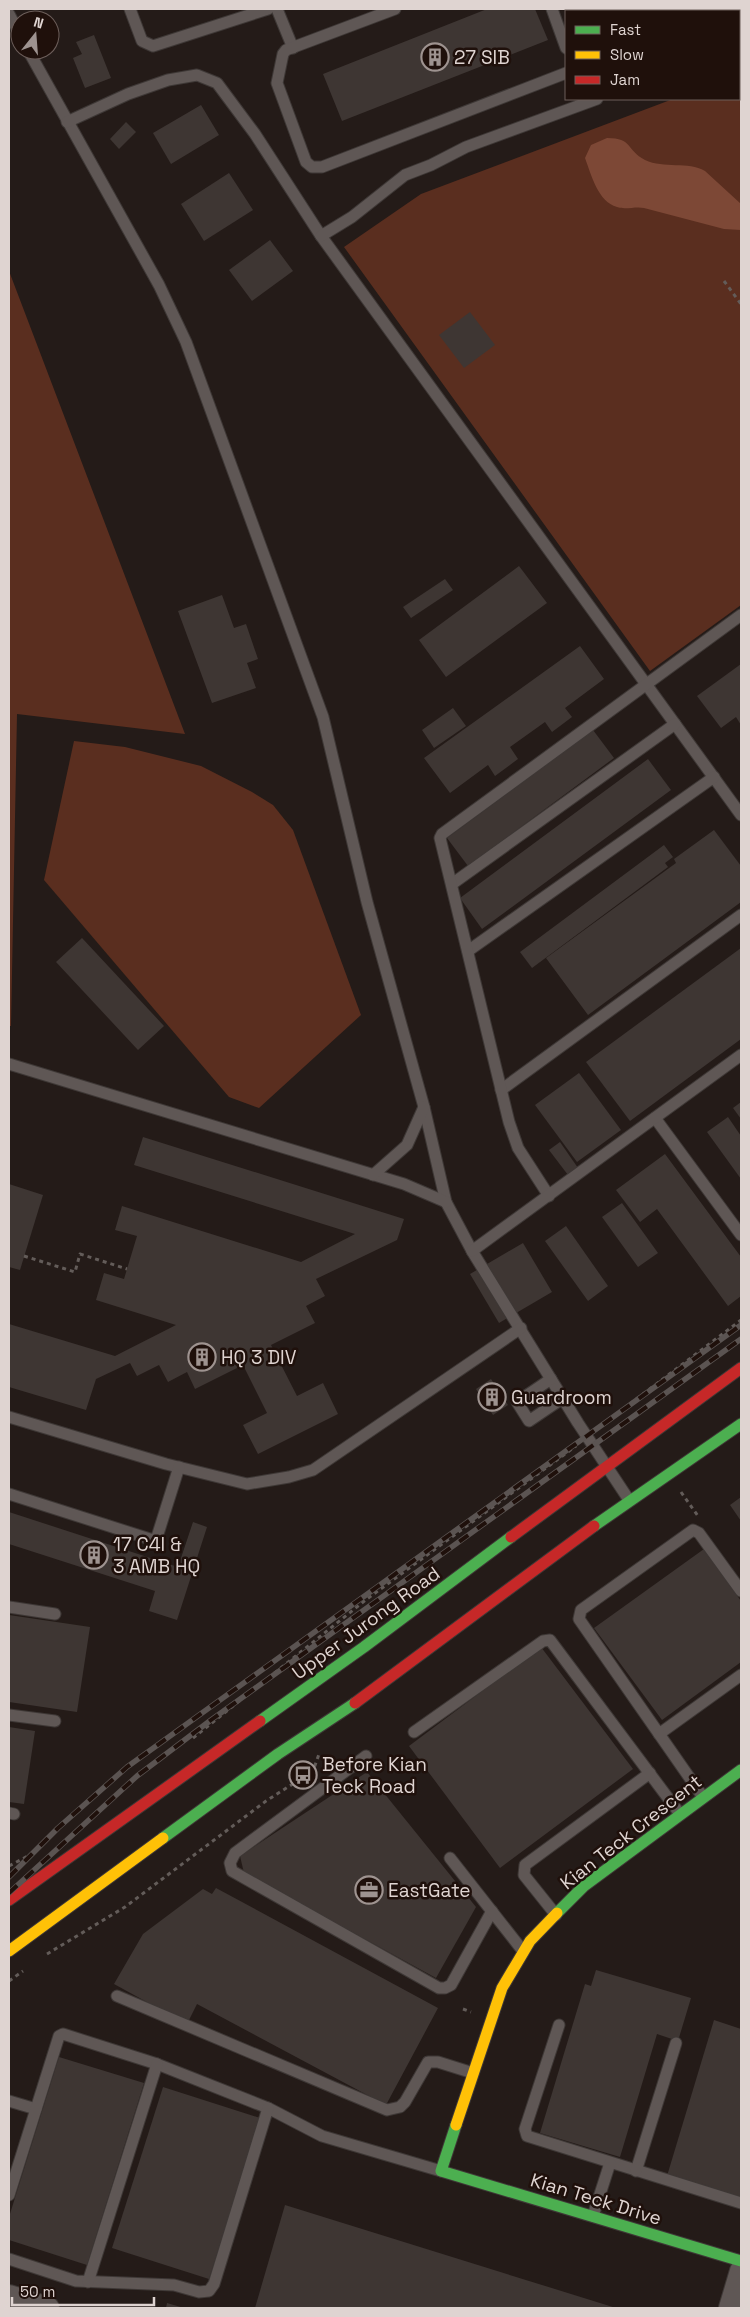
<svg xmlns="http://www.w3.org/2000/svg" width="750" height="2317" font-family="'Space Grotesk',sans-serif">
<rect width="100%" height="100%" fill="#241b18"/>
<g fill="#5a2e1f">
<path d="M741 73V605L650 671 344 247 421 194 673 99H739V74Z"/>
<path d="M9 271 185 734 17 714 11 1026H9Z"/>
<path d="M74 741 125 747 201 766 252 792 273 805 293 830 361 1015 259 1108 229 1097 44 880Z"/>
</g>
<path fill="#7d4836" d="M607 138C633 138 626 150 645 160 664 169 688 161 705 171L741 204V230L724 229 644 208C636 206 625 210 617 207 598 202 591 174 585 158L591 145Z"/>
<g fill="#3e3633">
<path d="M487 9H535L548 40 342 121 323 74Z"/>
<path d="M682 9H741L735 11H683Z"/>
<path d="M94 35 111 78 85 88 73 58 82 54 76 42Z"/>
<path d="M201 105 219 135 171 164 153 133Z"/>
<path d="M126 122 136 132 119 149 110 139Z"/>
<path d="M229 173 253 210 204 241 181 204Z"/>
<path d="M270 240 293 271 252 301 229 270Z"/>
<path d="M470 312 495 345 464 368 439 335Z"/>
<path d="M519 566 547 603 446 677 419 640Z"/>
<path d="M445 579 453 590 411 618 403 607Z"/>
<path d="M222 595 234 628 246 624 258 659 247 663 256 688 212 703 178 611Z"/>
<path d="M580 646 604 679 565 708 572 717 552 732 545 722 510 747 518 759 495 776 488 765 450 793 424 758Z"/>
<path d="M741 664V725L736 717 721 728 697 696Z"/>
<path d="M453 708 466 726 434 748 422 730Z"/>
<path d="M593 730 614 758 468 866 447 838Z"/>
<path d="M648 759 671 790 482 929 460 898Z"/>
<path d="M714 830 741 866V902L588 1015 546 958 676 863 674 859Z"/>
<path d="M664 845 673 857 665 863 668 867 532 968 520 952Z"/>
<path d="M82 938 164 1026 138 1050 56 962Z"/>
<path d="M741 948V1039L630 1121 586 1062Z"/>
<path d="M579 1073 621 1130 577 1162 535 1105Z"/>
<path d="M741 1102V1119L733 1108Z"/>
<path d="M728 1117 741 1136V1179L707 1132Z"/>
<path d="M143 1137 404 1219 397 1240 316 1279 325 1296 306 1306 315 1323 271 1345 297 1396 323 1383 338 1414 258 1454 243 1425 267 1413 243 1365 195 1389 187 1372 168 1382 159 1365 137 1376 130 1363 96 1379 86 1410 9 1387V1324L115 1356 176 1325 96 1300 104 1273 124 1279 137 1236 115 1230 122 1206 301 1262 355 1234 134 1165Z"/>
<path d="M560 1142 578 1168 568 1175 549 1150Z"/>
<path d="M665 1154 741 1257V1296L728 1306 657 1209 640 1222 616 1190Z"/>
<path d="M9 1184 43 1195 20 1270 9 1267Z"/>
<path d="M622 1203 658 1253 638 1267 602 1217Z"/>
<path d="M566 1226 608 1286 588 1301 545 1241Z"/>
<path d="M523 1243 552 1292 499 1323 470 1274Z"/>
<path d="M491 1379 508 1405 493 1415 476 1389Z"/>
<path d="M741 1497V1521L730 1505Z"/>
<path d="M9 1512 178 1567 193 1522 207 1527 177 1620 149 1611 155 1591 9 1544Z"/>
<path d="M704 1549 741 1601V1662L662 1720 594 1628Z"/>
<path d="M9 1615 90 1627 77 1712 9 1702Z"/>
<path d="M541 1647 633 1769 500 1868 409 1746Z"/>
<path d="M9 1727 35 1731 24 1804 9 1802Z"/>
<path d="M367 1772 476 1907 436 1978 244 1873 240 1856Z"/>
<path d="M216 1888 438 2008 386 2105 197 2004 187 2024 114 1984 143 1934 203 1889 212 1894Z"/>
<path d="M596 1970 691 1998 678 2041 657 2034 620 2157 540 2133 585 1984 591 1986Z"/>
<path d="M714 2020 741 2029V2198L667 2176Z"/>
<path d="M59 2057 144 2083 87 2265 9 2240V2217Z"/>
<path d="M163 2087 260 2118 209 2279 112 2248Z"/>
<path d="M285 2205 616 2308H255Z"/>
<path d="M167 2303 184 2308H166Z"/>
</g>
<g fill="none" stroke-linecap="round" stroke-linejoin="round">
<g stroke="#3e3836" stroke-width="13">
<g id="lane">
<path d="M130 9 142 41 153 46 268 9"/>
<path d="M277 9 293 48"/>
<path d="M395 9 286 50 283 54 277 83 306 162 312 167H322L566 73"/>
<path d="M552 9 566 48"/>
<path d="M9 14 20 35"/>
<path d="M739 43 741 42"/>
<path d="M28 50 159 285 186 342 323 717 367 902 424 1107 446 1202 472 1251 578 1423 629 1500"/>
<path d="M67 122 128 94 168 80 197 75 217 83 255 134 321 236 741 815"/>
<path d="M321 236 352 217 405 175 431 165 466 147 597 99"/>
<path d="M452 884 675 724"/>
<path d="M468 951 714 777"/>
<path d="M9 1064 404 1184 446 1202"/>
<path d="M501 1090 741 915"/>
<path d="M655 1118 741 1235"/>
<path d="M373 1175 407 1145 424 1107"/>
<path d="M549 1196 518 1148 509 1122 440 838 442 834 741 615"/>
<path d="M472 1251 741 1055"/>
<path d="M551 1379 517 1402 529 1421 563 1398"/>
<path d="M9 1417 166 1464 247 1484 289 1477 313 1470 521 1328"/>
<path d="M9 1494 153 1540 157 1537 179 1467"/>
<path d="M9 1607 55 1614"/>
<path d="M9 1715 55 1721"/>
<path d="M414 1732 543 1641 550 1640 680 1814"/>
<path d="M659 1734 741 1675"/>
<path d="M366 1756 235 1853 230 1863 232 1871 439 1988H445L451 1985 492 1911"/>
<path d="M703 1797 579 1619 581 1610 693 1530 699 1533 741 1591"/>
<path d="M9 1813 14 1814"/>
<path d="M450 1858 523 1951"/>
<path d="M556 1915 524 1875 525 1865 650 1773"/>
<path d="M117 1996 387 2110 400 2107 405 2102 428 2062H438L473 2073"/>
<path d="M559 2025 525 2129 527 2136 741 2203"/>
<path d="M9 2101 36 2109"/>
<path d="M636 2171 676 2043"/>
<path d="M9 2195 59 2036 63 2034 157 2064 268 2108 322 2136 441 2171"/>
<path d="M593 2216 610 2163"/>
<path d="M9 2259 76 2281 174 2285 199 2292 209 2291 214 2284 268 2108"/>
<path d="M88 2282 157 2064"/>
</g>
</g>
<g stroke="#3e3836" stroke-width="24">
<g id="street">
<path d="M9 2296 48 2308"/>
<path d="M730 2308 741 2271"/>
</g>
</g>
<g stroke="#3e3836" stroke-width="13">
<g id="fast">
<path d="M594 1526 741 1424"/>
<path d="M260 1721 364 1647 511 1537"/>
<path d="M163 1838 278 1754 355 1703"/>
<path d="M557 1913 584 1886 741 1770"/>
<path d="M456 2125 441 2171 741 2261"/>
</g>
</g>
<g stroke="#3e3836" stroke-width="13">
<g id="slow">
<path d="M9 1951 163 1838"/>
<path d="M456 2125 502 1988 530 1941 557 1913"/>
</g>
</g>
<g stroke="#3e3836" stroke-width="13">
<g id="jam">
<path d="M511 1537 741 1368"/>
<path d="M355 1703 594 1526"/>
<path d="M9 1900 260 1721"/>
</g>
</g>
<g stroke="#635c59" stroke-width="3" stroke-dasharray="4 4" stroke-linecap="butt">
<path d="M724 281 741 304"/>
<path d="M24 1256 75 1272 80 1254 127 1269"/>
<path d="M598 1428 741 1320"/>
<path d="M681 1492 698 1516"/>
<path d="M193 1738 367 1599 576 1446"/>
<path d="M9 1866 28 1856"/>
<path d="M47 1954 125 1907 266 1801 313 1771 319 1754"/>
<path d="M9 1981 23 1971"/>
<path d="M463 2009 471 2012"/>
</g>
<use href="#lane" stroke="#5f5755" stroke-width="11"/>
<use href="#street" stroke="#5f5755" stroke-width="22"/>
<use href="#fast" stroke="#4caf50" stroke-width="11"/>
<use href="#slow" stroke="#ffc107" stroke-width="11"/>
<use href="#jam" stroke="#c62828" stroke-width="11"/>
<g stroke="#5b5452" stroke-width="5.5">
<g id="rail">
<path d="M9 1877 58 1828 127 1767 741 1325"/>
<path d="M9 1893 137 1776 211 1720 741 1339"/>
</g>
</g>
<use href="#rail" stroke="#1f100b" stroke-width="4" stroke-dasharray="11" stroke-linecap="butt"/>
</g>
<defs>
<g id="building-ring" transform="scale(1.4375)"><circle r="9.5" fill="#1f100b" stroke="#9e9390" stroke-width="1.5"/><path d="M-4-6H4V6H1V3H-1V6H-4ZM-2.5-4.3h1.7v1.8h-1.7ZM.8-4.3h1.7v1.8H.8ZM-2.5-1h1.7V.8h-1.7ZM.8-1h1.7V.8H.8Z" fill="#9e9390"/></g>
<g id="bus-ring" transform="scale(1.4375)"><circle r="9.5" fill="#1f100b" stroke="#9e9390" stroke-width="1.5"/><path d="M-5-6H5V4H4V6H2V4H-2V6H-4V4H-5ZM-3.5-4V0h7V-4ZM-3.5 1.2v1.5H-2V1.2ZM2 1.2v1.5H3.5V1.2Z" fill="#9e9390"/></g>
<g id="office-ring" transform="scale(1.4375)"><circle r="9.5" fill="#1f100b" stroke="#9e9390" stroke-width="1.5"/><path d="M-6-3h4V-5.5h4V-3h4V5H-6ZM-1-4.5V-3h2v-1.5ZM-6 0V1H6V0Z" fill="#9e9390"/></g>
</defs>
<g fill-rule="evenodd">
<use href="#building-ring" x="435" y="57"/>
<use href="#building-ring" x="202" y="1357"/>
<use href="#building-ring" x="492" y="1397"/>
<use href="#building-ring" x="94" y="1555"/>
<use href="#bus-ring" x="303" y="1775"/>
<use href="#office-ring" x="369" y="1890"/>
</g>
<g text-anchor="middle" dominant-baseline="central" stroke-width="5" stroke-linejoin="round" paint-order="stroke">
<g font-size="19" fill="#dfd4d1" stroke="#1f100b" text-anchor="start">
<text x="454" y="57">27 SIB</text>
<text x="221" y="1357">HQ 3 DIV</text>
<text x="511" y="1397">Guardroom</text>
<text x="113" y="1544">17 C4I &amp;<tspan x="113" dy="22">3 AMB HQ</tspan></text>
<text x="322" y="1764">Before Kian<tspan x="322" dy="22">Teck Road</tspan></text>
<text x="388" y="1890">EastGate</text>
</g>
<g font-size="19" fill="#dfd4d1" stroke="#1f100b">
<text transform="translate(366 1623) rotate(-36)">Upper Jurong Road</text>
<text transform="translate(631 1832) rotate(-38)">Kian Teck Crescent</text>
<text transform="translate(596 2199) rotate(17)">Kian Teck Drive</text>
</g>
</g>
<rect width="750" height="2317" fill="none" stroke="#dfd4d1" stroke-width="20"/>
<rect x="565" y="10" width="175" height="90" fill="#1f100b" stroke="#6c5e5a"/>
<rect x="575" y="26" width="25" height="8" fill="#4caf50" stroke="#6c5e5a"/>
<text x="610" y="35" font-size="15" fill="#dfd4d1">Fast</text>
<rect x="575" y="51" width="25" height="8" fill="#ffc107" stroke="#6c5e5a"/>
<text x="610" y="60" font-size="15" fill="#dfd4d1">Slow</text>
<rect x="575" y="76" width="25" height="8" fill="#c62828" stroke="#6c5e5a"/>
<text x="610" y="85" font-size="15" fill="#dfd4d1">Jam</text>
<g transform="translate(35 35) rotate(17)"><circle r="24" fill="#1f100b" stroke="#6c5e5a"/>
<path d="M0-4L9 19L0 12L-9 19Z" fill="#9e9390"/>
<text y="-8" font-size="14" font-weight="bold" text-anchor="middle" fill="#dfd4d1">N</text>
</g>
<path d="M12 2297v8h142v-8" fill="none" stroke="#dfd4d1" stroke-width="2.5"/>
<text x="20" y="2297" font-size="15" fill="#dfd4d1" stroke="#1f100b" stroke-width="4" paint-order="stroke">50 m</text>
</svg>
